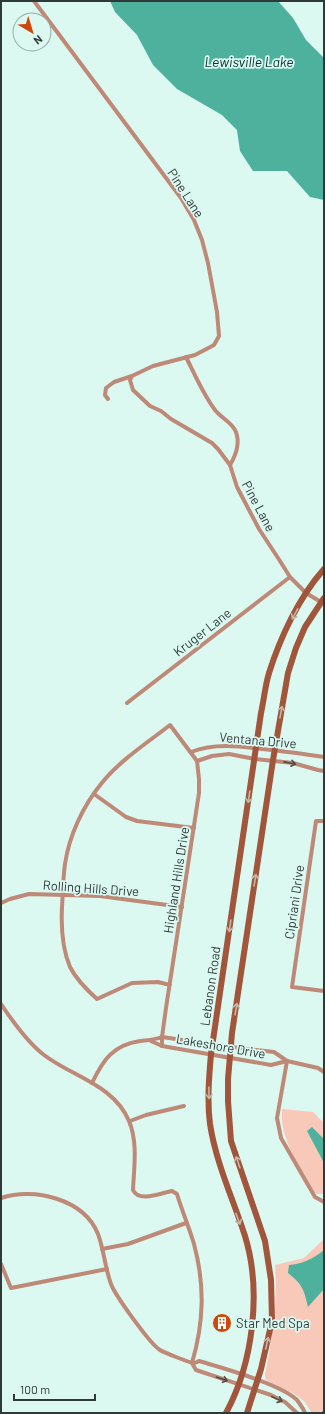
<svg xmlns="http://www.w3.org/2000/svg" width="325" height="1414" font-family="Barlow,sans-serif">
<rect width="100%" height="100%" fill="#dbf8f1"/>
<g fill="#f8c8b8">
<path d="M282 1109 313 1112 324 1123V1194H318L315 1193C301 1168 279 1139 282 1109Z"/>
<path d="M324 1239V1409L317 1413H312L304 1401 293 1393 266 1380 265 1375C272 1339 278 1302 275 1265L304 1258Z"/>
</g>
<g fill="#4db19e">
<path d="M110 1H278L293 18 306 40 324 58V200L310 197 287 171H253L240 151 237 130 222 115 177 89 153 65 137 35 115 12Z"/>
<path d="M312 1127 324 1139V1163L307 1131Z"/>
<path d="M324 1250V1289L308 1307C304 1289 302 1284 288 1273L289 1265C302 1264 313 1259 324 1250Z"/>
</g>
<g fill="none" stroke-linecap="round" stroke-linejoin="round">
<g stroke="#be8977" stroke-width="4">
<path d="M34 1 181 198 194 220 202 240 208 263 217 312 219 336 214 345 195 355 153 366 132 376 114 382 106 388 105 395 108 399"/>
<path d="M186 357C195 375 203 394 215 410 221 418 232 422 236 432 240 443 236 455 230 465"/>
<path d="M132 376 130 380 133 390 150 406 161 411 171 419 212 443 218 449 230 465 237 487 259 529 280 561 290 577 306 593 321 602"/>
<path d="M127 703 290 577"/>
<path d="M191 752C214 743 238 746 262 749 283 751 303 754 324 757"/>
<path d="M197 761 212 756 229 754 255 759 293 763 318 770 324 771"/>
<path d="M94 794 126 817 137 821 194 828"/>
<path d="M324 821H316L292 987 324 991"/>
<path d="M1 903 10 899 29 894 100 896 182 907"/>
<path d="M1 1004C13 1022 27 1042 44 1055 73 1077 114 1085 129 1121 138 1142 134 1168 133 1190 139 1203 161 1193 172 1191L177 1194C182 1211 189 1227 194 1244 205 1285 204 1322 192 1363"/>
<path d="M151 1041 162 1046 271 1065 287 1061"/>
<path d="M162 1046V1037L166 1008 199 793V779L197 761 170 725C147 743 119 761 101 784 83 806 69 836 65 864 63 878 63 893 62 907 61 927 62 948 70 967 76 979 87 990 97 999L132 983 158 982 170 985"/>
<path d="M287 1061 277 1118 281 1138 315 1197 324 1202"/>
<path d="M92 1083C103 1060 113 1045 140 1041 148 1040 154 1040 162 1037L231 1047 274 1052 287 1061 318 1068 324 1072"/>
<path d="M130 1121 146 1115 184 1106"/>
<path d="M1 1198C34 1187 84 1199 98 1234 104 1250 105 1268 111 1284 115 1295 150 1344 160 1350 163 1352 190 1363 194 1363 196 1363 197 1362 199 1361 222 1368 281 1384 297 1400 300 1404 303 1408 305 1413"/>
<path d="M102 1249 128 1244 186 1223"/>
<path d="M1 1264 11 1288 107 1269"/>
<path d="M192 1363 196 1370 271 1395 285 1402 297 1413"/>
<path d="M323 1413 324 1412"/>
</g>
<g stroke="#a1553b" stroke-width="6">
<path d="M226 1413C253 1363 262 1291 245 1236 233 1199 216 1163 210 1124 207 1101 209 1077 211 1054L261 713C264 700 265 686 269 673 280 638 299 597 324 569"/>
<path d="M247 1413 261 1369 272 1321 271 1280 265 1241 231 1141 228 1101V1079L232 1033 273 760 288 673 296 648 305 627 324 598"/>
</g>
</g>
<defs><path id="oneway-shaft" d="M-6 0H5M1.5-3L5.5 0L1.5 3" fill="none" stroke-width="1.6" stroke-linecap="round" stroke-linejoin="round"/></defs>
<g stroke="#c4b7a8">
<use href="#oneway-shaft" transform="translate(295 614) rotate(118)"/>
<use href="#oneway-shaft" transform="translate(281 712) rotate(-80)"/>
<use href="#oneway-shaft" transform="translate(249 797) rotate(98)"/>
<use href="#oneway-shaft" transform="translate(255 880) rotate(-81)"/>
<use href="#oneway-shaft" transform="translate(230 926) rotate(98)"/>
<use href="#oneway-shaft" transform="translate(236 1009) rotate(-81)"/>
<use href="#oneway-shaft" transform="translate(209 1093) rotate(89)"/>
<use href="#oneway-shaft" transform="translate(238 1162) rotate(-109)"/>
<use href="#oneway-shaft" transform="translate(238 1219) rotate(69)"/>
<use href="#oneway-shaft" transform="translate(267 1343) rotate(-78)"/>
</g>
<g stroke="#534e48">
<use href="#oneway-shaft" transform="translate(290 763) rotate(11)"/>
<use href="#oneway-shaft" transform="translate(222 1379) rotate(19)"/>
<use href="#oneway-shaft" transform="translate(277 1399) rotate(25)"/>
</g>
<defs>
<g id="building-disc" transform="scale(1)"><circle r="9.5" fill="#ce480b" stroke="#dbf8f1"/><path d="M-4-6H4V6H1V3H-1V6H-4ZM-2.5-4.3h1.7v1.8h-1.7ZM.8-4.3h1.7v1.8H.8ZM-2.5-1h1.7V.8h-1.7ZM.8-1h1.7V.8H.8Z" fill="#fff"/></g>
</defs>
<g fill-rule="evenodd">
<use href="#building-disc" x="222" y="1323"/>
</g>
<g text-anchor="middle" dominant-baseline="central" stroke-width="3.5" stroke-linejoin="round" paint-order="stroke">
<g font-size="13" fill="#2f3a38" stroke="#dbf8f1">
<text transform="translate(186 193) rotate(57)">Pine Lane</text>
<text transform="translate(259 506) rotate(62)">Pine Lane</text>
<text transform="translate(202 632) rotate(-38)">Kruger Lane</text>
<text transform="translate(258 740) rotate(5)">Ventana Drive</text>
<text transform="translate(176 880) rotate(-81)">Highland Hills Drive</text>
<text transform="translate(91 888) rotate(4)">Rolling Hills Drive</text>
<text transform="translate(294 902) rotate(-82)">Cipriani Drive</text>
<text transform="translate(210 986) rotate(-82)">Lebanon Road</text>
<text transform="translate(221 1046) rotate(10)">Lakeshore Drive</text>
</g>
<g font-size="13" fill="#2f3a38" stroke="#dbf8f1" text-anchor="start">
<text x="236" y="1323">Star Med Spa</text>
</g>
<g font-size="14" font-style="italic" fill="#05352e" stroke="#dbf8f1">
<text x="249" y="61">Lewisville Lake</text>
</g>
</g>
<rect width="325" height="1414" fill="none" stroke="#2f3a38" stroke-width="4"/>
<g transform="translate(32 32) rotate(142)"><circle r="19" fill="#dbf8f1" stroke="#96aca7"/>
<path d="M0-3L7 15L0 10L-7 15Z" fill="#ce480b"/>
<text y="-6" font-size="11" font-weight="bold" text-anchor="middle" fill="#2f3a38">N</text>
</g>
<path d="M14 1394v6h81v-6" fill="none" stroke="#2f3a38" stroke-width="2"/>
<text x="20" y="1394" font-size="12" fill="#2f3a38" stroke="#dbf8f1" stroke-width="3" paint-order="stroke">100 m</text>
</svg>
